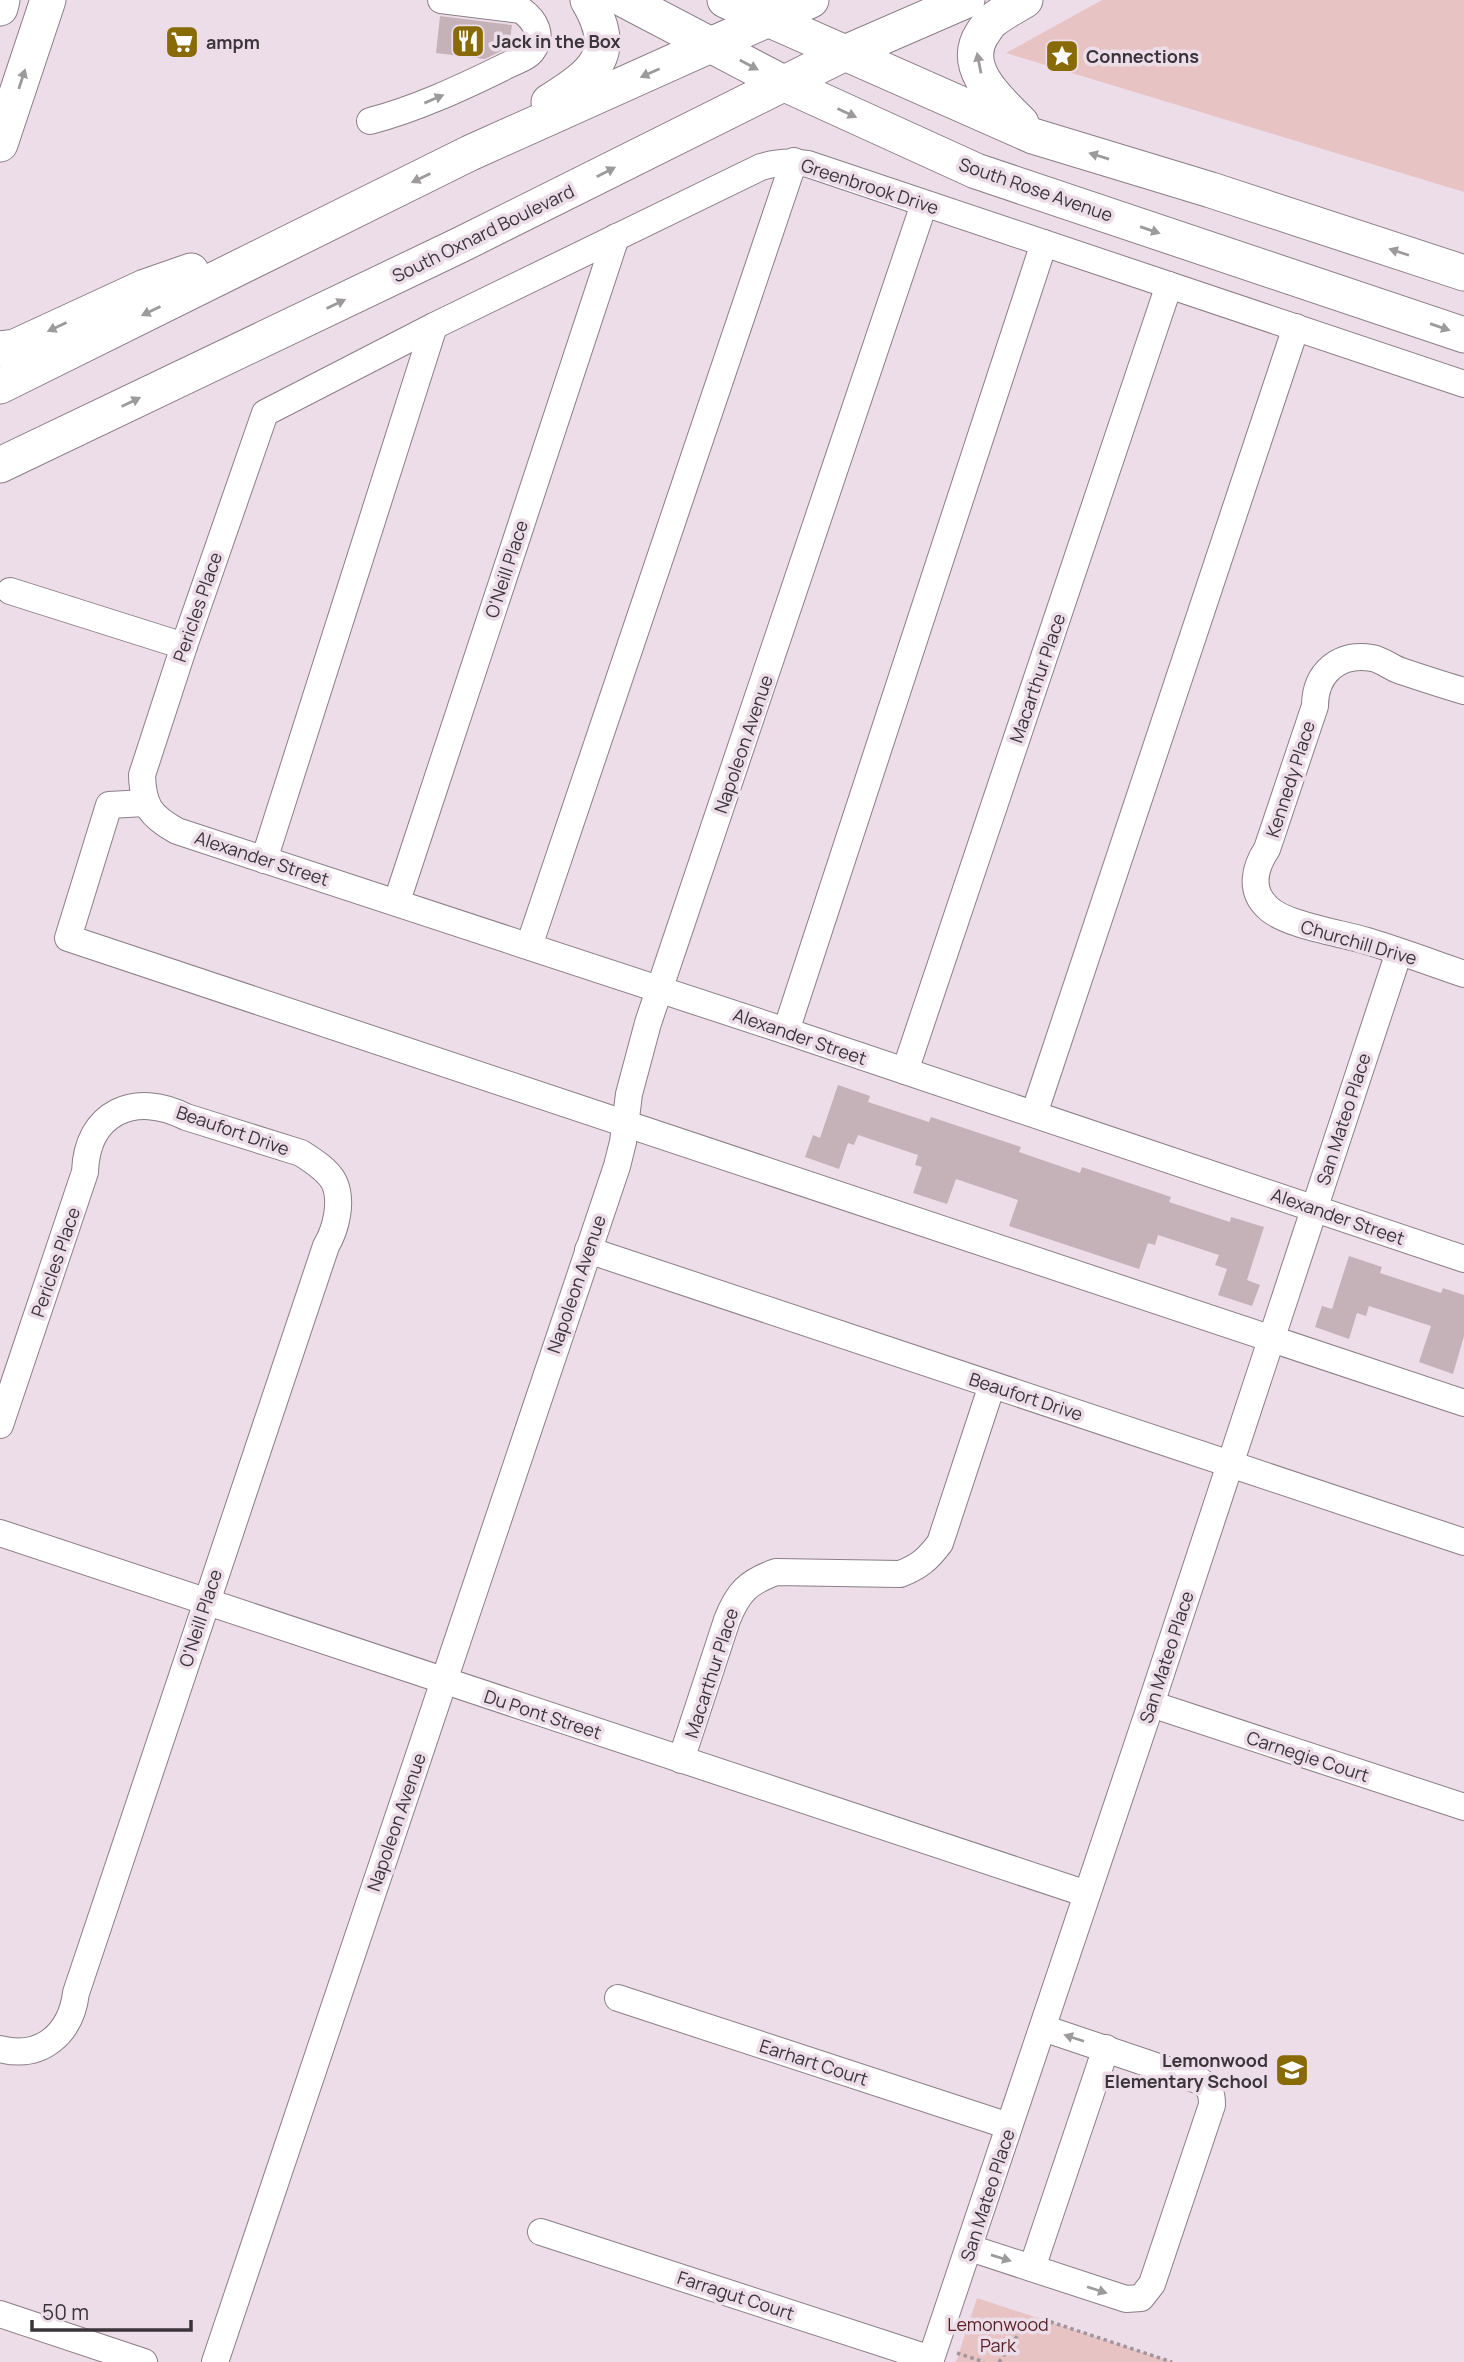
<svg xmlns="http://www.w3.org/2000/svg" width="1464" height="2362" font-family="Manrope,sans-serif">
<rect width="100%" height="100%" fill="#ecdde9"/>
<g fill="#e7c3c3">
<path d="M1102 0H1464V192L1006 53Z"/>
<path d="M977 2298 1172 2362H956Z"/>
</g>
<g fill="#c4b2b8">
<path d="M440 16 512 25 509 47 485 59 436 53Z"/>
<path d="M838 1085 870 1096 868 1102 929 1122 931 1117 1021 1147 1019 1152 1080 1173 1082 1167 1171 1197 1169 1202 1230 1222 1231 1217 1264 1227 1247 1280 1260 1285 1252 1306 1218 1295 1227 1269 1215 1265 1219 1255 1158 1235 1155 1245 1148 1243 1139 1269 1009 1226 1018 1200 956 1179 947 1204 913 1193 922 1167 915 1165 918 1155 858 1135 854 1145 848 1143 839 1169 805 1157 813 1135 820 1138Z"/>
<path d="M1349 1256 1382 1267 1380 1273 1441 1293 1443 1288 1464 1295V1336L1453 1374 1419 1362 1431 1326 1369 1306 1366 1316 1357 1313 1349 1339 1315 1327 1322 1306 1332 1309Z"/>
</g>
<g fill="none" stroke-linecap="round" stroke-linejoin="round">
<g stroke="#8b7e88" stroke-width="28">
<g id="minor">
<path d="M370 121C416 109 461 88 504 67 513 62 527 58 532 51 544 35 535 20 521 10L441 0"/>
<path d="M1464 384 808 164C791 161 777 162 761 167L434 326 265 413 184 646 142 775C143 806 150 816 177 831L786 1031 1464 1259"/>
<path d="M10 591 184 646"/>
<path d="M1464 691C1443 685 1422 678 1401 671 1391 668 1383 660 1372 658 1339 652 1315 673 1315 706L1267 849C1255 867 1249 890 1267 907 1284 925 1341 933 1367 941 1400 951 1432 963 1464 974"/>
<path d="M145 803 109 805 68 938 1464 1403"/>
<path d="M264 860 434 326"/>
<path d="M397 901 616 237"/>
<path d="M529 946 794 161"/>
<path d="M786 1031 1044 243"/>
<path d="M905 1071 1169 285"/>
<path d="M1034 1114 1296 327"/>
<path d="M588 1250 1464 1542"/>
<path d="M0 1425 85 1172C87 1112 135 1091 186 1117L301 1153C312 1160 328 1170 334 1182 343 1201 336 1229 326 1246L76 1993C71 2033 42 2060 0 2049"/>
<path d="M0 1533 1087 1894"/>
<path d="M1151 1704 1464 1807"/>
<path d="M681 1760 727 1620C738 1592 748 1582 776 1572L900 1574C919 1567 928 1559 940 1543L992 1385"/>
<path d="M618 1998 1009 2126"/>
<path d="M541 2232 931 2359"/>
<path d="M970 2248 1126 2299 1141 2298 1152 2284 1212 2105C1212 2093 1210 2087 1200 2081L1043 2028"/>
<path d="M1032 2268 1106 2048"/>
<path d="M0 2314 144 2362"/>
<path d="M215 2362 617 1166 623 1142 629 1094 648 1023 924 204"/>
<path d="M930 2362 1151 1704 1399 952"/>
</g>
</g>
<g stroke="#8b7e88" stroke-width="37">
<g id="major">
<path d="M625 0 785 84 976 171 1464 335"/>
<path d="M725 0 1033 136 1211 190 1464 273"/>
<path d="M0 8 2 0"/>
<path d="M549 102C595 73 620 54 588 0"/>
<path d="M1021 123C999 101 960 68 982 34 985 30 988 24 992 21 1001 13 1014 7 1025 0"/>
<path d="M0 144 48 0"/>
<path d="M0 349 15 347 145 287 191 271"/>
<path d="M0 386 470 153 811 0"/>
<path d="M0 465 460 245 845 53 967 0"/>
</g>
</g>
<g stroke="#a0959e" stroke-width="3.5" stroke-dasharray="3.5 3.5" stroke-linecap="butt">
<path d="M957 2353 984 2362"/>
<path d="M999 2362 1020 2332 1045 2320 1172 2362"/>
</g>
<use href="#minor" stroke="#fff" stroke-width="26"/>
<use href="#major" stroke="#fff" stroke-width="35"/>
</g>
<defs><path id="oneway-solid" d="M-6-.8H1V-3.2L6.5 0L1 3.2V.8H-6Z" transform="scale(1.75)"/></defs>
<g fill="#9d9a9c">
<use href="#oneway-solid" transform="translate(979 63) rotate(-101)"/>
<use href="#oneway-solid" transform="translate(749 65) rotate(28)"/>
<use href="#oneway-solid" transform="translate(650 73) rotate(156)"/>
<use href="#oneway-solid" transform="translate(22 79) rotate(-72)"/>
<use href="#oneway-solid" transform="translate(434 99) rotate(-23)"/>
<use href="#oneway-solid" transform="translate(847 113) rotate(25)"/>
<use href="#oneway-solid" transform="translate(1099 156) rotate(-163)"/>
<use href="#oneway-solid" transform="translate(606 172) rotate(-27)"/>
<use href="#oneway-solid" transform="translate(421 178) rotate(154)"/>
<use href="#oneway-solid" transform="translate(1150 230) rotate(19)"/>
<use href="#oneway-solid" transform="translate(1399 252) rotate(-162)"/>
<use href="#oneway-solid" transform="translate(336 304) rotate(-26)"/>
<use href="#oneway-solid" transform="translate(151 311) rotate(154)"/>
<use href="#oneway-solid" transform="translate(57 327) rotate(155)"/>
<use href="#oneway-solid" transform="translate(1440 327) rotate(19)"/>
<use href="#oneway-solid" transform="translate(131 402) rotate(-26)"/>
<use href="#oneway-solid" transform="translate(1074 2038) rotate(-162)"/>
<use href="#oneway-solid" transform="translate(1001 2258) rotate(17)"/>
<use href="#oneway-solid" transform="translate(1097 2290) rotate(18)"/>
</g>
<defs>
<g id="restaurant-square" transform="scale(1.75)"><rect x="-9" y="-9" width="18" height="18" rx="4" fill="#886a07" stroke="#ecdde9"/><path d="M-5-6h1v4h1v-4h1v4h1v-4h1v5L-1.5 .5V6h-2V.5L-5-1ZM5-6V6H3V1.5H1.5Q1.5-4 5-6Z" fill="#fff"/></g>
<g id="supermarket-square" transform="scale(1.75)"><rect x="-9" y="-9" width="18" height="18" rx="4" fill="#886a07" stroke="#ecdde9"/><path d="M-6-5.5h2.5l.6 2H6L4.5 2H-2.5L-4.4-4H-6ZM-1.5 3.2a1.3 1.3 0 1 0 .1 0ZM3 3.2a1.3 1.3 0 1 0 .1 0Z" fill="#fff"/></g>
<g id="sight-square" transform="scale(1.75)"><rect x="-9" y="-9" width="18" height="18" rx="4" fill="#886a07" stroke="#ecdde9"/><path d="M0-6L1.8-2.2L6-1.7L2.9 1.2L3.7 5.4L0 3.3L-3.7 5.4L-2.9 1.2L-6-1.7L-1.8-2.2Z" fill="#fff"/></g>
<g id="school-square" transform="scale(1.75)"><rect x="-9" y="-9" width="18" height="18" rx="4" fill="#886a07" stroke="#ecdde9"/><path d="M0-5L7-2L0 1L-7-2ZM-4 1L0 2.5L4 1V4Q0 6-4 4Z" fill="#fff"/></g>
</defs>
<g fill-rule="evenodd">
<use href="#restaurant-square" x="468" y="41"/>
<use href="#supermarket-square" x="182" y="42"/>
<use href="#sight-square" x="1062" y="56"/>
<use href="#school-square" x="1292" y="2070"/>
</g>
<g text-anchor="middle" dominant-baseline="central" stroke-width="7" stroke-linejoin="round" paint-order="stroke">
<g font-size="18" font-weight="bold" fill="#3b353a" stroke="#ecdde9" text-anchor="start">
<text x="492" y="41">Jack in the Box</text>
<text x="206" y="42">ampm</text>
<text x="1086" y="56">Connections</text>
<text x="1268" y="2060" text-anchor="end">Lemonwood<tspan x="1268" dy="21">Elementary School</tspan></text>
</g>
<g font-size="18" fill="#3b353a" stroke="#ecdde9">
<text transform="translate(870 186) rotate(18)">Greenbrook Drive</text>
<text transform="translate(1036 189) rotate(19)">South Rose Avenue</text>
<text transform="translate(483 233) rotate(-26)">South Oxnard Boulevard</text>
<text transform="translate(506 569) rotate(-72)">O'Neill Place</text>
<text transform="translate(197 607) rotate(-71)">Pericles Place</text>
<text transform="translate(1037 678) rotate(-71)">Macarthur Place</text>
<text transform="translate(743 744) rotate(-71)">Napoleon Avenue</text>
<text transform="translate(1290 779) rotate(-72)">Kennedy Place</text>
<text transform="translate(262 858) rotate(18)">Alexander Street</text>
<text transform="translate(1359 942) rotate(16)">Churchill Drive</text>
<text transform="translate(800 1036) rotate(19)">Alexander Street</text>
<text transform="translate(1343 1119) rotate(-72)">San Mateo Place</text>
<text transform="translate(233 1130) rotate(19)">Beaufort Drive</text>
<text transform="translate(1338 1216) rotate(19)">Alexander Street</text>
<text transform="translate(55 1262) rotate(-71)">Pericles Place</text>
<text transform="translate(576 1284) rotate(-71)">Napoleon Avenue</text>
<text transform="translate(1026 1396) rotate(18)">Beaufort Drive</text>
<text transform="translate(200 1618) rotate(-72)">O'Neill Place</text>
<text transform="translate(1166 1657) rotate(-72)">San Mateo Place</text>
<text transform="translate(711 1673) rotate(-72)">Macarthur Place</text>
<text transform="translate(543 1714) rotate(18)">Du Pont Street</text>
<text transform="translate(1308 1756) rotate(18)">Carnegie Court</text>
<text transform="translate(396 1822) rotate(-71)">Napoleon Avenue</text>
<text transform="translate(814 2062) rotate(18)">Earhart Court</text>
<text transform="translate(987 2195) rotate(-72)">San Mateo Place</text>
<text transform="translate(736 2295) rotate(18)">Farragut Court</text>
</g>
<g font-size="18" fill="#591f23" stroke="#ecdde9">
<text x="998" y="2324">Lemonwood<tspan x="998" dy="21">Park</tspan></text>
</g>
</g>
<path d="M32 2320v10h159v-10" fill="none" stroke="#3b353a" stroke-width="3.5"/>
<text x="42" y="2320" font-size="21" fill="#3b353a" stroke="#ecdde9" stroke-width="5" paint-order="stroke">50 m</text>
</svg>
